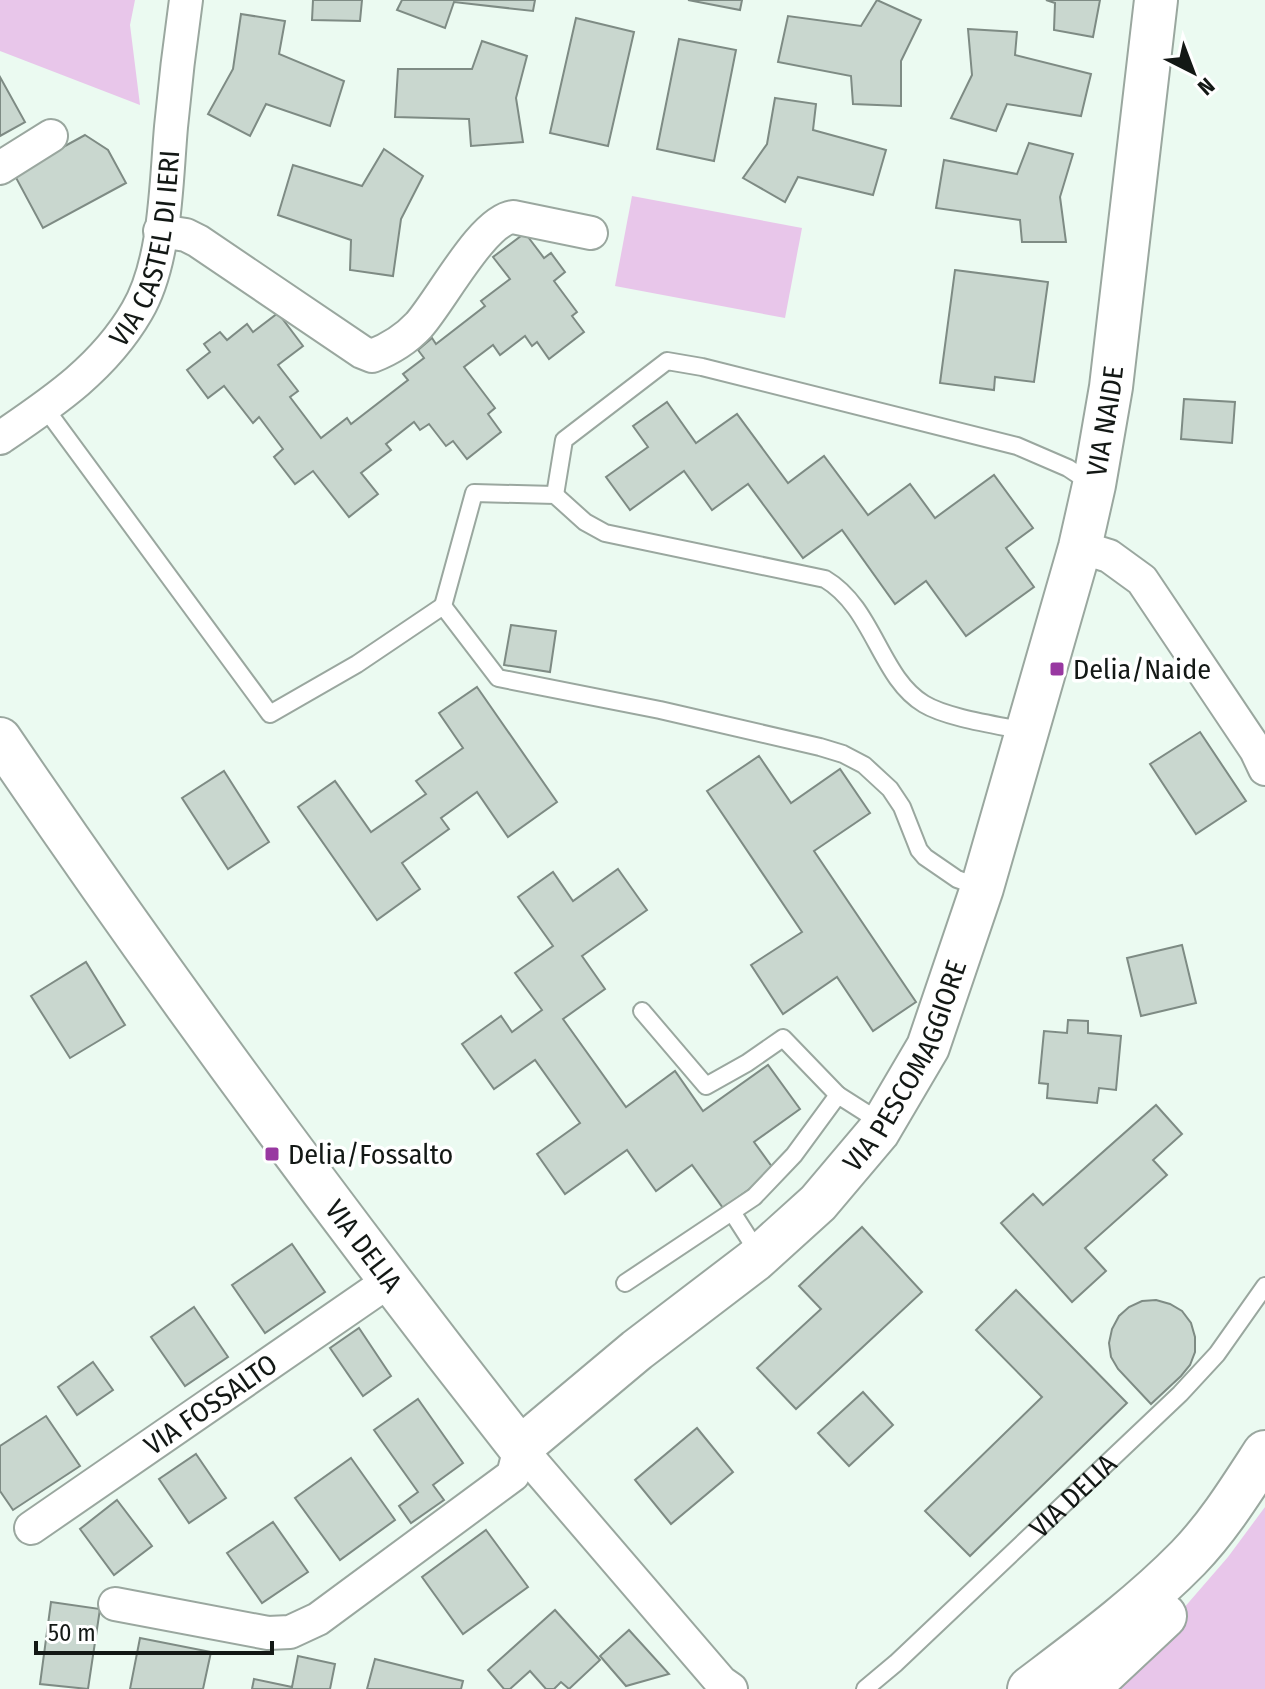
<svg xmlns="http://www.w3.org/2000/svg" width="1265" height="1689" font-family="'Fira Sans Condensed',sans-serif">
<rect width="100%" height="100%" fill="#ebfaf1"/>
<g fill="#e8c6ea">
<path d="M0 0H135L130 25 140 105 0 51Z"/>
<path d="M632 196 802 228 785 318 615 286Z"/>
<path d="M1265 1507V1689H1101L1183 1609 1228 1557Z"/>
</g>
<g fill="#c9d7cf" stroke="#7e8b84" stroke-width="2">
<path d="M313 0H362L360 21 312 20Z"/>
<path d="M402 0H535L533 11 454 2 445 28 397 10Z"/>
<path d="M688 0H742L740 10Z"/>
<path d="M877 0 921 20 901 61V106L853 104 851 76 778 62 788 16 861 26Z"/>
<path d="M1046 0H1100L1093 37 1054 30 1055 3Z"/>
<path d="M241 14 285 21 279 54 344 81 330 126 266 104 250 136 208 114 233 69Z"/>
<path d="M576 18 634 32 608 146 550 133Z"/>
<path d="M968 29 1017 32 1015 55 1091 74 1081 116 1007 104 996 131 951 118 972 75Z"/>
<path d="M679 39 736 50 714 161 657 149Z"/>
<path d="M482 41 527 56 516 98 523 142 471 146 469 119 395 117 398 69H472Z"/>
<path d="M0 77 25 122 0 136Z"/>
<path d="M775 98 816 104 813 130 886 150 873 195 798 177 785 202 743 178 767 144Z"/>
<path d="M85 135 108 150 126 183 43 228 14 174Z"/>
<path d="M1029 143 1073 154 1060 197 1066 242H1022L1020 220 936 208 944 160 1017 174Z"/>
<path d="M384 149 423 176 401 219 393 276 350 270 351 240 278 215 293 165 362 186Z"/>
<path d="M525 233 544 258 551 253 565 272 554 281 577 312 572 316 584 332 549 359 537 342 532 346 525 336 500 355 493 345 464 367 495 408 488 414 501 432 467 459 453 441 446 446 429 424 420 430 414 422 386 444 391 450 361 473 378 494 349 517 313 471 295 484 274 457 283 449 259 417 253 423 224 386 208 398 187 370 210 352 204 344 220 332 227 340 247 324 253 332 278 313 303 346 278 365 298 391 290 397 321 438 347 418 351 424 408 380 403 374 424 358 418 350 432 338 436 344 485 306 481 301 510 279 493 257Z"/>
<path d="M955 270 1048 282 1034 382 995 377 994 390 940 383Z"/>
<path d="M1184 399 1235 402 1232 443 1181 439Z"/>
<path d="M667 402 696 443 737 414 788 483 824 456 868 515 910 484 935 518 994 475 1033 528 1006 548 1034 587 966 636 926 581 895 604 842 530 803 558 748 484 712 510 684 471 630 510 606 477 648 447 633 426Z"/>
<path d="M511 625 556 631 550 672 504 665Z"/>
<path d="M477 687 557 802 508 837 477 792 441 818 449 829 402 863 420 889 377 920 298 807 335 781 371 832 426 794 416 781 463 748 439 713Z"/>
<path d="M1200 732 1246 801 1196 834 1150 764Z"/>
<path d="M759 756 791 803 840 769 870 813 814 851 916 1002 873 1031 837 977 783 1014 751 965 802 932 707 791Z"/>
<path d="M224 771 269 842 228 869 182 798Z"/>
<path d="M618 869 647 910 582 956 605 989 563 1019 626 1107 675 1071 703 1111 768 1065 800 1109 754 1142 775 1171 723 1208 692 1165 656 1191 627 1150 565 1194 537 1154 580 1123 535 1060 494 1089 462 1044 501 1016 512 1032 542 1010 515 973 553 946 518 897 553 872 573 901Z"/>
<path d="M1182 945 1196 1003 1141 1016 1127 958Z"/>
<path d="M86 962 125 1025 70 1058 31 996Z"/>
<path d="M1068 1020 1088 1021V1033L1121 1036 1116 1090 1099 1088 1097 1103 1047 1098 1048 1084 1039 1083 1044 1031 1067 1033Z"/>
<path d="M1156 1105 1182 1134 1153 1160 1167 1175 1085 1248 1106 1271 1072 1302 1001 1223 1033 1194 1043 1205Z"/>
<path d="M862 1227 922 1292 796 1409 757 1368 821 1309 799 1286Z"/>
<path d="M292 1244 325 1292 265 1333 232 1285Z"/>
<path d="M1016 1290 1127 1403 970 1556 925 1511 1042 1397 976 1330Z"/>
<path d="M1156 1300 1170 1304 1182 1311 1191 1323 1195 1337V1352L1190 1365 1181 1376 1151 1404 1118 1369 1111 1357 1109 1343 1112 1329 1119 1316 1129 1307 1142 1301Z"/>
<path d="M194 1307 228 1357 185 1386 151 1337Z"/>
<path d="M359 1328 391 1376 363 1396 330 1348Z"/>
<path d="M93 1362 113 1390 77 1415 58 1387Z"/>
<path d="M863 1392 893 1425 849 1466 818 1433Z"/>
<path d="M418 1399 463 1463 433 1485 444 1500 411 1523 399 1506 418 1492 374 1430Z"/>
<path d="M46 1416 80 1466 13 1510 0 1491V1446Z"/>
<path d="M697 1428 733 1472 671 1524 635 1480Z"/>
<path d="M196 1454 226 1498 189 1523 159 1479Z"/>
<path d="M351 1458 395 1520 340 1560 295 1498Z"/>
<path d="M117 1500 152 1546 114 1575 80 1529Z"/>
<path d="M273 1522 308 1572 262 1603 227 1553Z"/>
<path d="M486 1530 528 1587 463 1634 422 1577Z"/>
<path d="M51 1602 100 1609 88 1689 40 1684Z"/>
<path d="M555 1610 600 1660 569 1689 561 1682 554 1689H546L530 1671 510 1689H504L488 1670Z"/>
<path d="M629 1630 669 1674 626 1686 600 1656Z"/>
<path d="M140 1638 211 1652 203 1689H130Z"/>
<path d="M298 1656 335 1664 330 1689H252L254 1679 292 1687Z"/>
<path d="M375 1659 463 1681 461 1689H367Z"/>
</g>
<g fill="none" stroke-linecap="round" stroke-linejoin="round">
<g stroke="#9aa79f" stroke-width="20">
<g id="service">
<path d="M45 408 270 714 357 664 443 606 498 678 660 710 820 747 843 754 864 765 890 789 902 807 919 850 925 857 957 879 982 888"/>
<path d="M555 495 564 440 667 361 702 367 1017 446 1068 468 1092 484"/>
<path d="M443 606 474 493 555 495 585 522 605 533 825 579C874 608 880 678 924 704 947 718 997 725 1026 731"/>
<path d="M642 1011 706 1086 747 1063 783 1038 838 1095"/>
<path d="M732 1212 759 1254"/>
<path d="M625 1283 754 1197 794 1155 838 1095 882 1123"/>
<path id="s1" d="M865 1689 896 1663 1180 1394 1217 1354 1265 1286"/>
</g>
</g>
<g stroke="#9aa79f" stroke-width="36">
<g id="minor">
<path d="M0 168 51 136"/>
<path d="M160 231 186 235 198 241 362 352 372 356C390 349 406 339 419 325 442 299 482 221 513 217L591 233"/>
<path id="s2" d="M0 438C53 402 104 368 137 311 166 262 166 183 171 127 175 84 180 42 186 0"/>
<path d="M1080 547 1109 556 1142 580 1256 750 1265 769"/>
<path d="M520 1448 721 1682 731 1689"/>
<path id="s3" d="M31 1528 389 1281"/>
<path d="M115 1604 268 1633 290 1632 318 1619 513 1475 520 1448"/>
</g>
</g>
<g stroke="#9aa79f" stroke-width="46">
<g id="tertiary">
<path id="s4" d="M0 739C165 982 339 1218 520 1448L637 1350 755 1260 818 1203 878 1132 928 1047 982 888 1080 547 1094 485 1111 387 1156 0"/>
</g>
</g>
<g stroke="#9aa79f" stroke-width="48">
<g id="motorway">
<path d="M1030 1689C1084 1648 1140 1607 1188 1558 1218 1527 1241 1490 1265 1453"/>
<path d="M1086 1689 1164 1616"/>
</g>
</g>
<use href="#service" stroke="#fff" stroke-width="16"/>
<use href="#minor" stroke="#fff" stroke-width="32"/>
<use href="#tertiary" stroke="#fff" stroke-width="42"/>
<use href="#motorway" stroke="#fff" stroke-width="44"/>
</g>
<g fill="#9838a1" stroke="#fff" stroke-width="3">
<rect x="1049" y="661" width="16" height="16" rx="4"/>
<rect x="264" y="1146" width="16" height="16" rx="4"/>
</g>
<g text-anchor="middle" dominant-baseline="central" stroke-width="7" stroke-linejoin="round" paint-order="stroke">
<g font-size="28" fill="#131815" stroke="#fff">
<text stroke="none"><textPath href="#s2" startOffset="252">VIA CASTEL DI IERI</textPath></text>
<text stroke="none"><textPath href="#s4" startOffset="2108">VIA NAIDE</textPath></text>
<text stroke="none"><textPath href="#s4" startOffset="1430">VIA PESCOMAGGIORE</textPath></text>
<text stroke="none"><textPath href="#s4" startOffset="624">VIA DELIA</textPath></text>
<text stroke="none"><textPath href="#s3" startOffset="218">VIA FOSSALTO</textPath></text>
<text stroke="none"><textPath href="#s1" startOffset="284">VIA DELIA</textPath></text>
</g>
<g font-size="28" fill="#131815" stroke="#fff" text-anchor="start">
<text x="1073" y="669">Delia/Naide</text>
<text x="288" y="1154">Delia/Fossalto</text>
</g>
</g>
<g transform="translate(1193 72) rotate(138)" stroke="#ffffff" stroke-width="6" paint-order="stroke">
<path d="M0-6L14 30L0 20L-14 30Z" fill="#131815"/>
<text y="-12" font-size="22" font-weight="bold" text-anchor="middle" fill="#131815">N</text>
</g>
<path d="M36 1641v12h236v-12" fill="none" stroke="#131815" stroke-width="4"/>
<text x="48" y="1641" font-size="24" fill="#131815" stroke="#ffffff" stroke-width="6" paint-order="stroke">50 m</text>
</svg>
